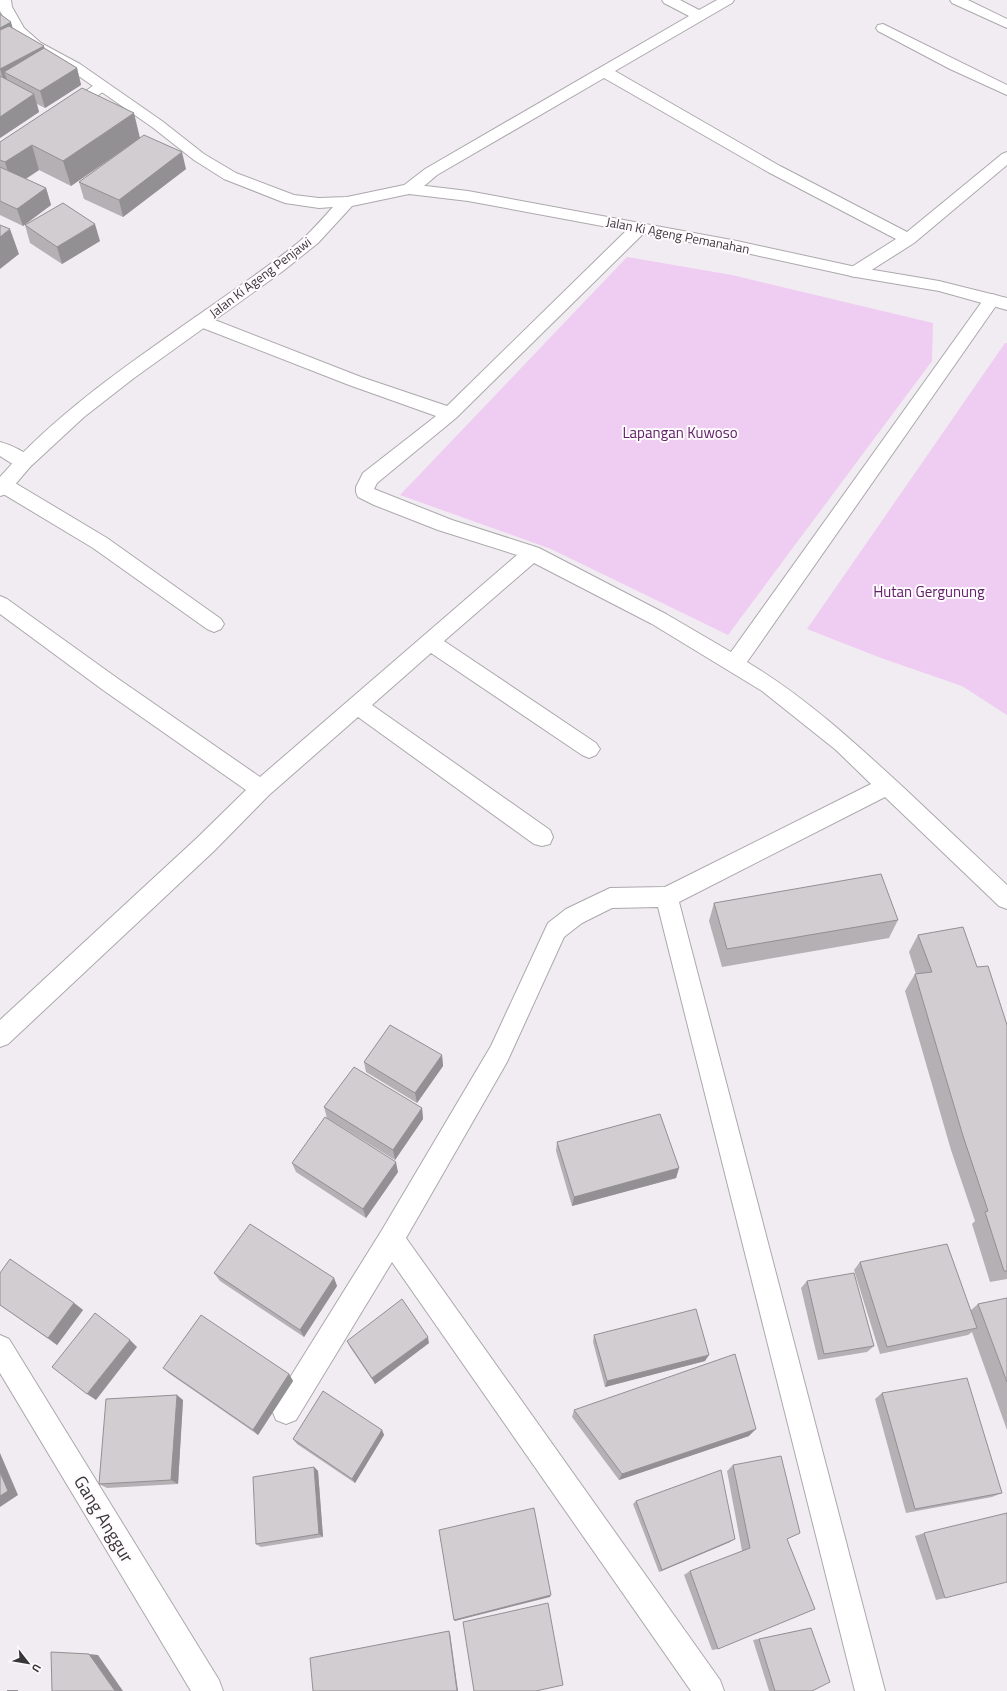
<svg xmlns="http://www.w3.org/2000/svg" width="1007" height="1691" font-family="'Titillium Web',sans-serif">
<rect width="100%" height="100%" fill="#f1ecf1"/>
<g fill="#efccf2">
<path d="M627 257 732 275 933 323 932 361 728 635 551 549 400 495Z"/>
<path d="M1005 343H1007V715L962 686 881 658 807 629Z"/>
</g>
<g fill="none" stroke-linecap="round" stroke-linejoin="round">
<g stroke="#aca8ad" stroke-width="2">
<g id="street">
<path d="M662 0H680L699 10 717 0H734L732 3 615 71 780 166 907 232 1002 154 1007 152V165L914 243 862 276 856 277 850 276 848 272 850 268 896 239 768 172 604 78 437 175C427 183 416 196 403 192L401 189 403 186 425 169 689 16 664 3Z"/>
<path d="M950 0H968L1007 19V28L952 3Z"/>
<path d="M883 24 1007 85V95L950 69 878 31 876 28 878 25Z"/>
<path d="M102 82 107 83 109 86 107 89 73 113 68 115 63 113 60 110 63 107 97 83Z"/>
<path d="M639 223 645 224 647 228 645 232 456 418 377 483 374 489 452 520 539 548 666 614 731 652 986 296 992 294 998 296 1000 300 747 662C804 696 854 742 903 787 937 819 972 852 1007 885V909L999 906 885 797 679 902 885 1691H855L658 907 612 908 582 923 564 937 507 1062 406 1238 720 1680 724 1691H691L392 1262 296 1420 286 1424 276 1420 272 1410 276 1400 382 1230 491 1046 548 923 566 909 610 888 665 887 871 784 836 750 762 691 652 624 534 563 444 641 596 743 600 749 596 755 589 758 582 755 431 653 372 705 550 830 553 837 550 844 542 846 534 844 358 717 269 795 214 851 8 1044 0 1047V1020L198 837 246 790 103 690 0 614V596L7 599 117 678 260 777 517 555 438 530 374 505 358 497 356 492V487L363 473 436 416 349 385 195 325 192 321 195 317 201 315 207 317 361 377 447 406 633 224Z"/>
<path d="M0 442C11 445 28 452 33 462L30 467C19 470 10 462 0 456Z"/>
<path d="M3 478 10 480 107 538 221 619 224 624 221 629 214 632 207 629 93 548 0 492V479Z"/>
<path d="M0 1335 9 1339 219 1680 223 1691H191L0 1373Z"/>
</g>
</g>
<g stroke="#aca8ad" stroke-width="2">
<path id="secondary" d="M0 0H11L12 7 24 28 41 43 80 64 162 121 204 154 236 173 294 195 319 198 347 197 409 184 468 191 737 241 856 267 939 281 1007 298V310L939 291 856 277 737 251 468 201 409 194 352 206 318 243 283 271 134 378 84 417 30 467 7 494 0 496V477C61 408 139 357 214 304 245 282 277 261 306 236 315 227 324 217 333 207L319 208 285 203 224 179 194 160 152 127 70 70 31 49 11 30 0 11Z"/>
</g>
<use href="#street" fill="#fff" fill-rule="evenodd"/>
<use href="#secondary" fill="#fff" fill-rule="evenodd"/>
</g>
<g fill="#b4b0b4">
<path d="M0 14 12 28 44 48 77 68 81 85 45 108 37 104 39 112 0 138Z"/>
<path d="M140 137 186 169 123 217 84 199 79 182 119 153 71 186 39 170 26 179 46 188 51 205 23 226 0 215V142Z"/>
<path d="M25 225 100 241 62 264 30 243Z"/>
<path d="M714 903 898 920 889 938 722 967 709 921Z"/>
<path d="M918 935 977 967 1007 1025V1279L990 1282 972 1224 975 1221 951 1150 905 991 915 974H916L909 952Z"/>
<path d="M442 1055 443 1066 417 1103 366 1072 364 1062Z"/>
<path d="M324 1107 422 1108 423 1119 395 1160 327 1118Z"/>
<path d="M557 1142 679 1168 676 1178 572 1206 556 1151Z"/>
<path d="M292 1163 398 1172 366 1218 296 1172Z"/>
<path d="M860 1262 971 1310 978 1304 1007 1298V1430L972 1332 968 1335 880 1354 854 1270Z"/>
<path d="M0 1273 74 1303 83 1310 57 1345 0 1305Z"/>
<path d="M214 1273 334 1278 337 1286 304 1337 220 1281Z"/>
<path d="M807 1281 874 1346 867 1352 818 1360 801 1288Z"/>
<path d="M594 1335 705 1361 605 1387 593 1342Z"/>
<path d="M347 1341 429 1343 375 1384 350 1347Z"/>
<path d="M163 1368 289 1374 293 1381 258 1435 170 1374Z"/>
<path d="M882 1393 1002 1493 992 1497 906 1513 875 1399Z"/>
<path d="M183 1400 178 1484 107 1488 99 1484Z"/>
<path d="M574 1410 749 1436 619 1480 572 1417Z"/>
<path d="M382 1430 384 1435 355 1483 297 1444 293 1439Z"/>
<path d="M733 1465 787 1539 718 1649 712 1650 684 1575 690 1571 742 1551 727 1471Z"/>
<path d="M314 1467 318 1471 323 1537 261 1547 256 1544Z"/>
<path d="M636 1501 730 1542 659 1572 633 1504Z"/>
<path d="M924 1533 945 1598 936 1600 915 1536Z"/>
<path d="M811 1628 812 1691H769L753 1640Z"/>
</g>
<g fill="#929092">
<path d="M11 22 16 40 0 48V28Z"/>
<path d="M44 46 48 63 4 72 9 85 6 87 0 69Z"/>
<path d="M77 68 81 85 45 108 40 91Z"/>
<path d="M34 94 39 112 0 138V117Z"/>
<path d="M134 113 140 138 71 186 63 161Z"/>
<path d="M32 145 39 170 13 187 5 162Z"/>
<path d="M182 152 186 169 123 217 119 200Z"/>
<path d="M46 188 51 205 23 226 17 209Z"/>
<path d="M95 224 100 241 62 264 57 247Z"/>
<path d="M10 229 19 254 0 269V237Z"/>
<path d="M442 1055 443 1066 417 1103 415 1093Z"/>
<path d="M422 1108 423 1119 395 1160 393 1150Z"/>
<path d="M396 1162 398 1172 366 1218 363 1209Z"/>
<path d="M679 1168 676 1178 572 1206 574 1197Z"/>
<path d="M334 1278 337 1286 304 1337 300 1330Z"/>
<path d="M74 1303 83 1310 57 1345 48 1338Z"/>
<path d="M428 1337 429 1343 375 1384 372 1378Z"/>
<path d="M130 1340 137 1347 96 1400 87 1394Z"/>
<path d="M709 1355 705 1361 605 1387 607 1381Z"/>
<path d="M289 1374 293 1381 258 1435 253 1430Z"/>
<path d="M177 1395 183 1400 178 1484 171 1480Z"/>
<path d="M756 1429 749 1436 619 1480 622 1474Z"/>
<path d="M382 1430 384 1435 355 1483 352 1479Z"/>
<path d="M0 1453 18 1495 0 1507Z"/>
<path d="M314 1467 318 1471 323 1537 319 1534Z"/>
<path d="M735 1539 730 1542 659 1572 662 1570Z"/>
<path d="M551 1595 550 1597 455 1621 454 1620Z"/>
<path d="M449 1631 450 1633 458 1691H457Z"/>
<path d="M89 1654 98 1655 123 1691H115Z"/>
<rect x="7" y="1690" width="11" height="1"/>
</g>
<g fill="#d1cdd1" stroke="#929092">
<path d="M0 14 11 22 0 28Z"/>
<path d="M9 26 44 46 0 69V30Z"/>
<path d="M44 48 77 68 40 91 4 72Z"/>
<path d="M0 76 34 94 0 117Z"/>
<path d="M82 88 134 113 63 161 32 145 5 162 0 160V142Z"/>
<path d="M144 135 182 152 119 200 79 182Z"/>
<path d="M0 167 46 188 17 209 0 201Z"/>
<path d="M63 203 95 224 57 247 25 225Z"/>
<path d="M0 225 10 229 0 237Z"/>
<path d="M881 874 898 920 727 949 714 903Z"/>
<path d="M963 927 977 967 988 966 1007 1025V1271H1004L985 1212 988 1211 963 1136 915 974 932 972 918 935Z"/>
<path d="M390 1025 442 1055 415 1093 364 1062Z"/>
<path d="M354 1067 422 1108 393 1150 324 1107Z"/>
<path d="M660 1114 679 1168 574 1197 557 1142Z"/>
<path d="M325 1117 396 1162 363 1209 292 1163Z"/>
<path d="M250 1224 334 1278 300 1330 214 1273Z"/>
<path d="M947 1244 977 1328 887 1347 860 1262Z"/>
<path d="M10 1259 74 1303 48 1338 0 1305V1273Z"/>
<path d="M854 1273 874 1346 824 1354 807 1281Z"/>
<path d="M1007 1298V1382L978 1304Z"/>
<path d="M402 1299 428 1337 372 1378 347 1341Z"/>
<path d="M696 1309 709 1355 607 1381 594 1335Z"/>
<path d="M95 1313 130 1340 87 1394 52 1367Z"/>
<path d="M201 1315 289 1374 253 1430 163 1368Z"/>
<path d="M735 1354 756 1429 622 1474 574 1410Z"/>
<path d="M967 1378 1002 1493 915 1509 882 1393Z"/>
<path d="M323 1391 382 1430 352 1479 293 1439Z"/>
<path d="M177 1395 171 1480 99 1484 106 1399Z"/>
<path d="M781 1456 800 1533 787 1539 815 1609 718 1649 690 1571 750 1548 733 1465Z"/>
<path d="M314 1467 319 1534 256 1544 253 1477Z"/>
<path d="M721 1470 735 1539 662 1570 636 1501Z"/>
<path d="M0 1472 8 1491 0 1496Z"/>
<path d="M534 1508 551 1595 454 1620 439 1530Z"/>
<path d="M1007 1513V1582L945 1598 924 1533Z"/>
<path d="M548 1603 563 1685 536 1691H474L463 1622Z"/>
<path d="M811 1628 830 1682 812 1691H775L759 1639Z"/>
<path d="M449 1631 457 1691H313L310 1658Z"/>
<path d="M51 1652 89 1654 115 1691H52Z"/>
</g>
<g text-anchor="middle" dominant-baseline="central" stroke-width="4" stroke-linejoin="round" paint-order="stroke">
<g font-size="13" fill="#383738" stroke="#fefafe">
<text transform="translate(678 235) rotate(11)">Jalan Ki Ageng Pemanahan</text>
<text transform="translate(260 277) rotate(-37)">Jalan Ki Ageng Penjawi</text>
</g>
<g font-size="15" fill="#622268" stroke="#fefafe">
<text x="680" y="432">Lapangan Kuwoso</text>
<text x="929" y="591">Hutan Gergunung</text>
</g>
<g font-size="18" fill="#383738" stroke="#fefafe">
<text transform="translate(104 1519) rotate(59)">Gang Anggur</text>
</g>
</g>
<g transform="translate(28 1663) rotate(121)" stroke="#fefafe" stroke-width="3" paint-order="stroke">
<path d="M0-3L7 15L0 10L-7 15Z" fill="#383738"/>
<text y="-6" font-size="11" font-weight="bold" text-anchor="middle" fill="#383738">U</text>
</g>
</svg>
